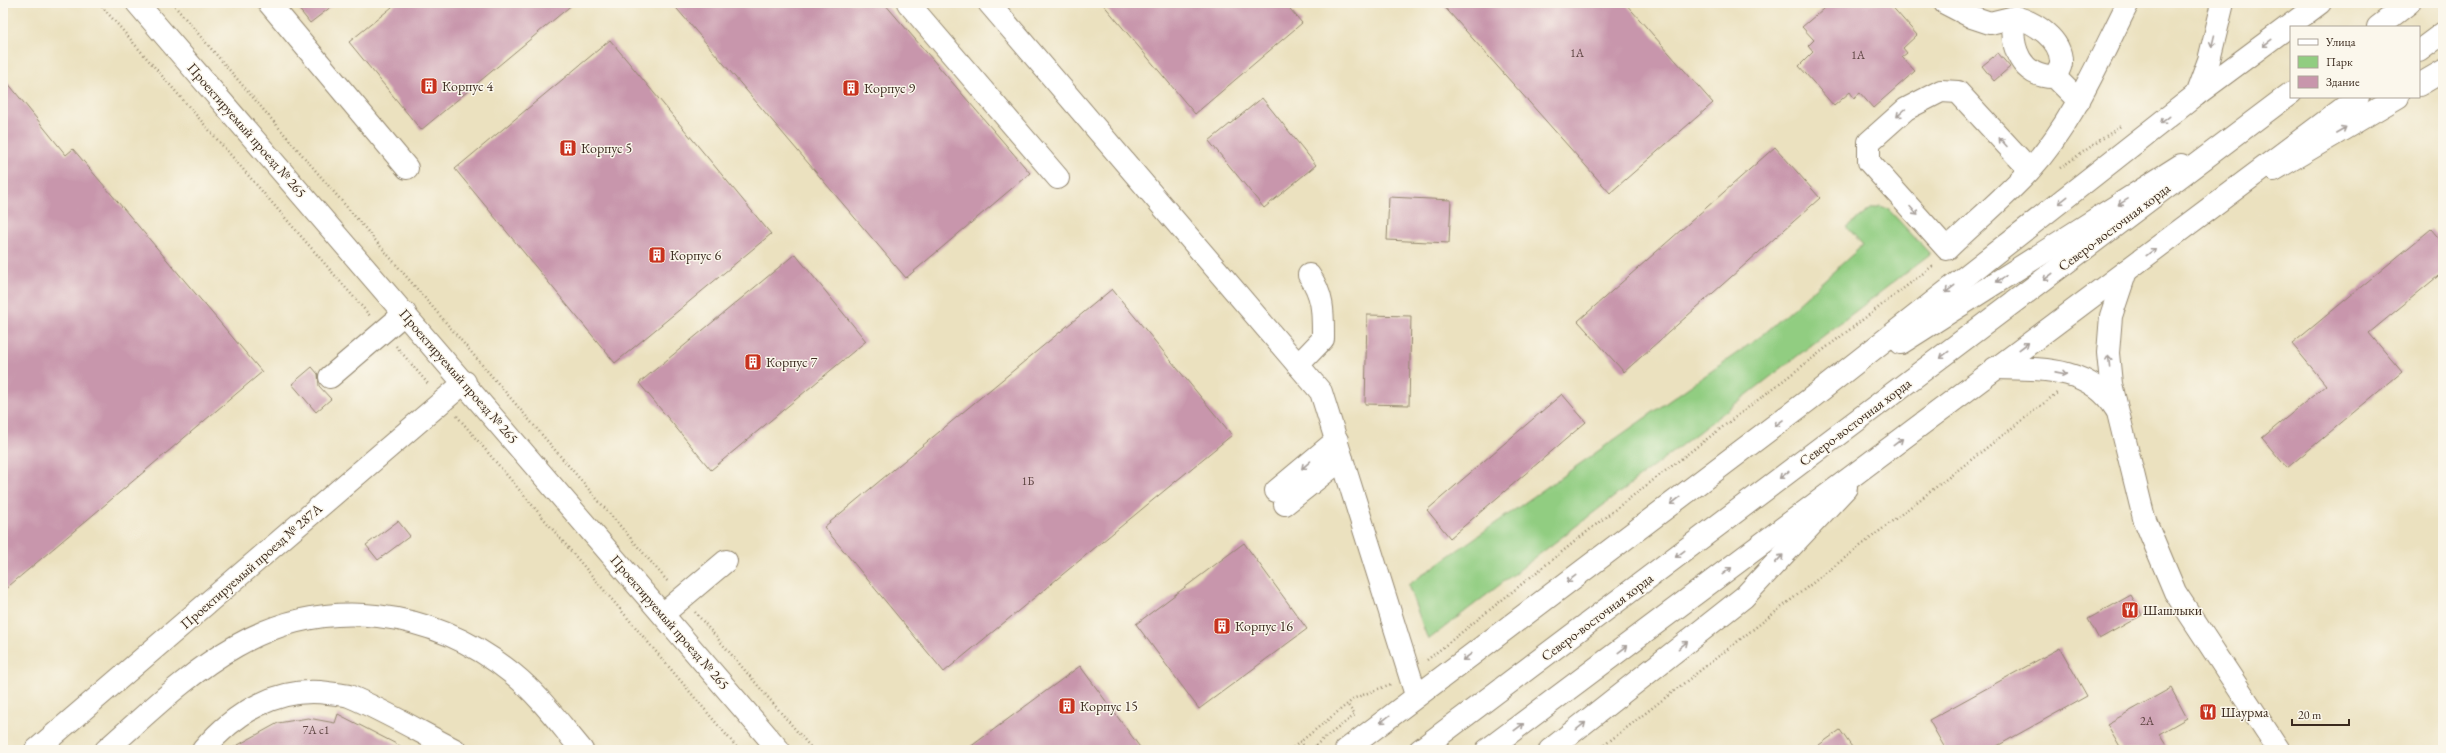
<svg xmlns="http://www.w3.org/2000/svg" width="2446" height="753" font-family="'EB Garamond',serif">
<rect width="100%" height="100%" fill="#fbf7ec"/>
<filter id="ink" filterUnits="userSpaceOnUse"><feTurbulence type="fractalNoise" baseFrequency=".025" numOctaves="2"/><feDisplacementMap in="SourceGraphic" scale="8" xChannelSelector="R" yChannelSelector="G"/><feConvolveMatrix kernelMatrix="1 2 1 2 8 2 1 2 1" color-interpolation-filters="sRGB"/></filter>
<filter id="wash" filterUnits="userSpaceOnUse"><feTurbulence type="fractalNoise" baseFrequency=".012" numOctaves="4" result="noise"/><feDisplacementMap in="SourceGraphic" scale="16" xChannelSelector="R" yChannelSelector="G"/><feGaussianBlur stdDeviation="0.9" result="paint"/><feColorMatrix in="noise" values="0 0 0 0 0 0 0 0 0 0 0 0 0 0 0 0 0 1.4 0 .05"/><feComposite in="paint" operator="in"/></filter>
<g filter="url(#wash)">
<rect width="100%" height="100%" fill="#ebe1bf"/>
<path fill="#91cd81" stroke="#667c50" d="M1881 206 1888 209 1930 254 1428 640 1408 585 1764 334 1863 245 1847 227 1871 209Z"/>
<g id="blocks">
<g fill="#c896ac">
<path d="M294 3H336L310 23Z"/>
<path d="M397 3H574L421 130 349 42Z"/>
<path d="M672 3H884L1030 173 906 278Z"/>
<path d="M1102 3H1285L1302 23 1195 114Z"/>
<path d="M1441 3H1625L1713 103 1610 193Z"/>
<path d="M1830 3H1889L1917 35 1903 48 1907 53 1902 57 1915 71 1873 108 1860 93 1854 98 1850 92 1834 106 1799 66 1813 52 1808 46 1814 40 1802 27Z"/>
<path d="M610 40 771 234 615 363 455 169Z"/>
<path d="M1998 53 2010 67 1994 81 1982 66Z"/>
<path d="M3 77 66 155 73 149 262 372 3 591Z"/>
<path d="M1262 98 1316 165 1264 208 1209 141Z"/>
<path d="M1775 147 1820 198 1624 372 1578 321Z"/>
<path d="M1389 197 1451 200 1449 243 1387 240Z"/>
<path d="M2431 229 2443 243V272L2369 333 2402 372 2287 468 2262 438 2326 385 2292 344Z"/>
<path d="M795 254 866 341 711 470 639 383Z"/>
<path d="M1112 289 1232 435 944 672 824 527Z"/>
<path d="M1367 315 1411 316 1409 405 1365 404Z"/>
<path d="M312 367 318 374 319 386 331 399 316 412 292 384Z"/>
<path d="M1562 394 1586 422 1450 538 1427 510Z"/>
<path d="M398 521 410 536 378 560 366 545Z"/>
<path d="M1244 543 1307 629 1199 709 1136 624Z"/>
<path d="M2131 595 2142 615 2099 639 2088 619Z"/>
<path d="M2060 648 2087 696 1990 750H1946L1929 720Z"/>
<path d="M1080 666 1142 750H966Z"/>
<path d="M2171 688 2187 718 2159 734 2169 750H2122L2107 724Z"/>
<path d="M338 714 408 750H229L278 723 308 718 335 723Z"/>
<path d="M1840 730 1854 750H1812Z"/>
</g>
</g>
</g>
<g filter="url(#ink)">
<use href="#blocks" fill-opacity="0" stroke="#93866e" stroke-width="1"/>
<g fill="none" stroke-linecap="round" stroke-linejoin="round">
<g stroke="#93866e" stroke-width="24">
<g id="minor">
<path d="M137 3 779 750"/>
<path d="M269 3 407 168"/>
<path d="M908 3 1058 178"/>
<path d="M989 3 1321 392 1416 695"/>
<path d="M1945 3 1972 17 1990 23 2015 17C2009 47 2021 78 2055 77L2079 101"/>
<path d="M2015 17C2034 22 2062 39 2061 63 2061 67 2057 73 2055 77"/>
<path d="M2419 85 2443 71"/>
<path d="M2196 95 2209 60 2223 3"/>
<path d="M2030 170 1958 92 1941 91 1906 109 1869 142V162L1947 249C1974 223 2004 198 2029 171 2073 123 2099 60 2128 3"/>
<path d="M2274 170 2398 97"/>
<path d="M2126 271 2111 316 2108 353 2111 384 2144 518 2175 592 2279 750"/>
<path d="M1901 343 2181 165"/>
<path d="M1298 365 1323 339C1323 314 1324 296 1309 275"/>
<path d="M1995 368C2041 369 2089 366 2116 409"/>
<path d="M330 377 405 313"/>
<path d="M1276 491 1337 440"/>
<path d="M1285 504 1342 459"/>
<path d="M663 614 726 561"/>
<path d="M36 750 465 382"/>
<path d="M106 750C147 714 188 673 236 646 326 594 433 609 513 674 539 695 560 724 582 750"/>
<path d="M203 750C234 713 278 686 328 693 334 694 342 694 349 696 385 711 420 732 455 750"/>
<path d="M1346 750 1810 399 2196 95 2320 3"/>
</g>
</g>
<g stroke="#93866e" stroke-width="24">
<path id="major" d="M1550 750 1744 597 1846 488"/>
</g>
<g stroke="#93866e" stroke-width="24">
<g id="highway">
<path d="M2378 27 2409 3"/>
<path d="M2419 51 2443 33"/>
<path d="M1420 750 2291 93"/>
<path d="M1487 750 2358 97"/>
</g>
</g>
<g stroke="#93866e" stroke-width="2.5" stroke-dasharray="1 3" stroke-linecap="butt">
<path d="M99 3 371 317"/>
<path d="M172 3 669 583"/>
<path d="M2060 168 2122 125"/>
<path d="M396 346 429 385"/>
<path d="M457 416 739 750"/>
<path d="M695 612 813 750"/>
<path d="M1427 660 1613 511 1934 265"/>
<path d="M1300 741 1307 750"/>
<path d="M1290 750 1355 698 1391 684"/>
<path d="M1309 750 1355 715 1347 704"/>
<path d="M1598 750 2057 393"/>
</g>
<use href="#minor" stroke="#fff" stroke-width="22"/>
<use href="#major" stroke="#fff" stroke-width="22"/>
<use href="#highway" stroke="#fff" stroke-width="22"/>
</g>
<defs><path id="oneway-shaft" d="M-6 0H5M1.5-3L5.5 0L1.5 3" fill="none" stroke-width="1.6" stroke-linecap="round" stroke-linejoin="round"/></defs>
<g stroke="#a79f9a">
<use href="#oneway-shaft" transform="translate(2213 41) rotate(104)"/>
<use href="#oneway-shaft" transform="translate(2267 43) rotate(143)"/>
<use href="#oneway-shaft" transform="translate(1901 113) rotate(138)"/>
<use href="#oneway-shaft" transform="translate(2165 120) rotate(142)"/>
<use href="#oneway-shaft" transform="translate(2341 130) rotate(-30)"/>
<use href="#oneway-shaft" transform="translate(2003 142) rotate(-132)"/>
<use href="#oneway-shaft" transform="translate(2063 200) rotate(142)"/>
<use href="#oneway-shaft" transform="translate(2123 202) rotate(148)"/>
<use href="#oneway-shaft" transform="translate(1914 211) rotate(48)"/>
<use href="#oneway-shaft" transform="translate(2151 252) rotate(-37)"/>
<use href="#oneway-shaft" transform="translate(2048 277) rotate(143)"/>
<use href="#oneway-shaft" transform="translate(2001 279) rotate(147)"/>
<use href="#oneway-shaft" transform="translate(1950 289) rotate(142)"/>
<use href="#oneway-shaft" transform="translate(2024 346) rotate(-37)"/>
<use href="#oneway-shaft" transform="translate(1944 355) rotate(143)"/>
<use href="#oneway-shaft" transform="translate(2109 361) rotate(-96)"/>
<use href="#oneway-shaft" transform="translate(2061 373) rotate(11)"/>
<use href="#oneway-shaft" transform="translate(1779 423) rotate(143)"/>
<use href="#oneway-shaft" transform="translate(1898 442) rotate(-37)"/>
<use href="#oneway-shaft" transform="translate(1306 465) rotate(139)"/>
<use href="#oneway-shaft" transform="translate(1784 475) rotate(143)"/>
<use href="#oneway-shaft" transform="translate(1675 501) rotate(143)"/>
<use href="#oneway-shaft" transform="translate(1680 554) rotate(143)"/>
<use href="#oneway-shaft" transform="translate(1779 559) rotate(-47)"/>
<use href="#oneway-shaft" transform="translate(1727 571) rotate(-37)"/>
<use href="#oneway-shaft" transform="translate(1571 579) rotate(143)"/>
<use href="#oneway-shaft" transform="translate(1683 645) rotate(-39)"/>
<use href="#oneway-shaft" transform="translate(1623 649) rotate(-37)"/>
<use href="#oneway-shaft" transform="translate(1467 657) rotate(143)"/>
<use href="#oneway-shaft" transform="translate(1385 719) rotate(142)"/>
<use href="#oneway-shaft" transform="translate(1581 726) rotate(-38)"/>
<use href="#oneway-shaft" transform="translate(1519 727) rotate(-37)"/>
</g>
</g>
<defs>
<g id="building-square" transform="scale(0.9)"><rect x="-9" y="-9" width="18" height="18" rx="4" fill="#c8321e" stroke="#fbf7ec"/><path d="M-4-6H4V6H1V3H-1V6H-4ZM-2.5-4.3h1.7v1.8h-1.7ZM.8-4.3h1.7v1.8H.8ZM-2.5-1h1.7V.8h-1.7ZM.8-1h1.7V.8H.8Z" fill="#fff"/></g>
<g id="restaurant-square" transform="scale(0.9)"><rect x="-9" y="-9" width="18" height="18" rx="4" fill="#c8321e" stroke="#fbf7ec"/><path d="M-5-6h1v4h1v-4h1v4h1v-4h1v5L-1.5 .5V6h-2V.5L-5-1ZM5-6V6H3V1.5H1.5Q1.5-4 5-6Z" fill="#fff"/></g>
</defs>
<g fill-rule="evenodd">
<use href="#building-square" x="429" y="86"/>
<use href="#building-square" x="851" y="88"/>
<use href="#building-square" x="568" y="148"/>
<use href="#building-square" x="657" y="255"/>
<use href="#building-square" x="753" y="362"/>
<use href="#restaurant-square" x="2130" y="610"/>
<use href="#building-square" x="1222" y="626"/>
<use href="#building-square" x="1067" y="706"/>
<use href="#restaurant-square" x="2208" y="712"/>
</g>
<g text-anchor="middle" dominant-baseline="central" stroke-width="3" stroke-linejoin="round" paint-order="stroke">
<g font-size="12" fill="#5e4542">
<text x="1577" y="53">1А</text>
<text x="1858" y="55">1А</text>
<text x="1028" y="481">1Б</text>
<text x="2147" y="721">2А</text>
<text x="316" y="730">7А с1</text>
</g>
<g font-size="14" fill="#3b2a1e" stroke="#fbf7ec" text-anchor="start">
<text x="442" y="86">Корпус 4</text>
<text x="864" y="88">Корпус 9</text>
<text x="581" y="148">Корпус 5</text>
<text x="670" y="255">Корпус 6</text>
<text x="766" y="362">Корпус 7</text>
<text x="2143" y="610">Шашлыки</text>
<text x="1235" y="626">Корпус 16</text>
<text x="1080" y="706">Корпус 15</text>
<text x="2221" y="712">Шаурма</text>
</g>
<g font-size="14" fill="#3b2a1e" stroke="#fbf7ec">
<text transform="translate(247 130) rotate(49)">Проектируемый проезд № 265</text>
<text transform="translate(2114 227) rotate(-37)">Северо-восточная хорда</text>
<text transform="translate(459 376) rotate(49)">Проектируемый проезд № 265</text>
<text transform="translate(1855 422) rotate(-37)">Северо-восточная хорда</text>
<text transform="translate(251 566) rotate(-41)">Проектируемый проезд № 287А</text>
<text transform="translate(1597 617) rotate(-37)">Северо-восточная хорда</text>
<text transform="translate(670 622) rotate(49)">Проектируемый проезд № 265</text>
</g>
</g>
<rect width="2446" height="753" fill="none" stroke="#fbf7ec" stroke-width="16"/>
<rect x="2290" y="26" width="130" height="72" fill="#fbf7ec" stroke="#aea59a"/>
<rect x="2298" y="39" width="20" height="6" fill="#ffffff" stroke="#aea59a"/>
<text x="2326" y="46" font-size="12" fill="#3b2a1e">Улица</text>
<rect x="2298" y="56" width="20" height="12" fill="#91cd81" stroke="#aea59a"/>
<text x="2326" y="66" font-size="12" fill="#3b2a1e">Парк</text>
<rect x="2298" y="76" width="20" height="12" fill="#c896ac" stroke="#aea59a"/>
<text x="2326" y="86" font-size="12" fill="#3b2a1e">Здание</text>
<path d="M2292 719v6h57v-6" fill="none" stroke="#3b2a1e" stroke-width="2"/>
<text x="2298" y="719" font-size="12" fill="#3b2a1e" stroke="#fbf7ec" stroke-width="3" paint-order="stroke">20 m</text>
</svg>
